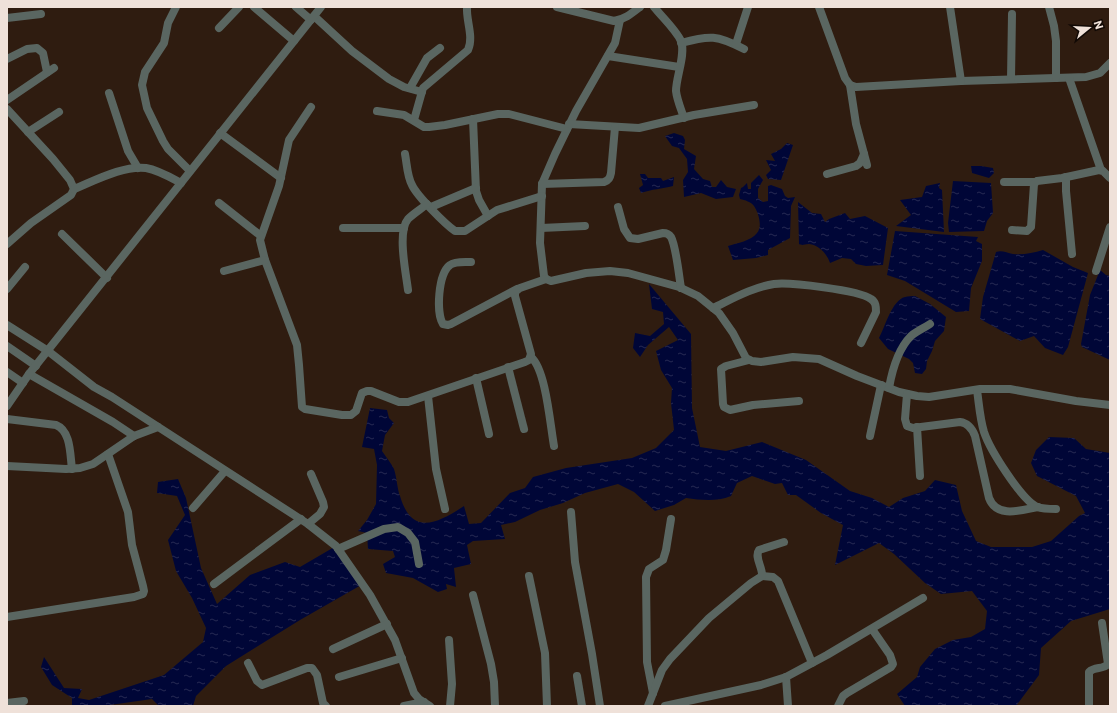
<svg xmlns="http://www.w3.org/2000/svg" width="1117" height="713" font-family="Commissioner,sans-serif">
<defs>
<pattern id="water-ripples" width="26" height="14" patternUnits="userSpaceOnUse"><rect width="26" height="14" fill="#000637"/><path d="M2 4q2-2 4 0t4 0M15 11q2-2 4 0t4 0" fill="none" stroke="#262a53"/></pattern>
</defs>
<rect width="100%" height="100%" fill="#2f1c10"/>
<g fill="url(#water-ripples)">
<path d="M674 133 683 136 685 140 684 149 696 156 694 169 703 179 710 181 712 187H716L721 180 727 187 736 189 733 197 716 199 701 193 684 197 683 180 688 172 687 159 679 148 672 146 665 136Z"/>
<path d="M787 143 793 145 781 180 768 179 766 175 771 170 766 160 775 161 771 154 781 149Z"/>
<path d="M971 166H981L993 168 994 173 989 178 972 173Z"/>
<path d="M640 174H645L648 178H661L663 181 674 177 673 186C662 189 652 189 641 193L639 188 643 185Z"/>
<path d="M759 175 763 180 758 189V198L763 202 768 201V186L771 185 782 189 785 196 788 198 795 197 791 206 790 238 768 250V255L756 258 733 260 728 246C737 243 751 241 757 233 763 226 758 212 754 206 751 202 745 200 740 199L739 195 741 188 743 187 747 183 748 189H751V183Z"/>
<path d="M953 181 991 183 993 213 987 221 984 231 949 232 948 223Z"/>
<path d="M940 183 939 188 942 190 944 232 896 226 911 215 900 200 922 197 926 186Z"/>
<path d="M798 202 812 213 821 214 825 222 829 219 845 213 850 219 865 216 888 228 883 265 866 266 856 264 851 259 842 258 830 263C827 254 819 245 809 244 804 244 803 246 799 244Z"/>
<path d="M895 231 978 237 976 241 982 244V261L971 288 969 311 956 312 905 281 887 275Z"/>
<path d="M1043 250 1073 267 1088 273 1068 347 1063 355 1045 348 1034 336 1020 341 980 319 983 297 996 252C1002 250 1007 253 1013 254 1023 255 1033 253 1043 250Z"/>
<path d="M1100 270 1106 275 1110 276V360L1082 347 1081 344 1090 295Z"/>
<path d="M649 284 691 334 692 408 700 447 726 451 762 442 806 460 850 491 872 498 889 507 903 498 925 491 935 480 956 485 962 511 976 541 991 547H1032L1051 541 1079 516 1085 513 1076 496 1037 476 1031 463 1036 450 1049 437 1074 438 1086 449 1110 453V609L1071 621 1041 648 1039 675 1016 706H905L897 694 917 677 920 667 935 649 953 640 971 637 985 629 987 611 972 591 941 594 925 583 894 554 879 543 835 565 843 525 821 513 796 495H788L782 483 775 484 752 476 737 483 731 496C716 502 701 500 686 498L674 505 655 511 634 492 618 484 585 493 563 503 540 510 515 522 501 525 505 539 473 541 467 545 471 564 454 568 456 587 446 584 447 589 438 592 413 578 386 573 383 564 395 557 393 551 368 549 367 533 358 531 367 520 376 504 377 465 374 449 362 447 370 408 387 410 389 418 394 423 385 435 382 451C386 457 391 463 394 469 397 478 397 488 400 496 412 537 438 523 464 506L469 524 481 523 510 493 525 488 533 477 566 468 632 458 656 448 674 430 671 403 672 388 661 370 656 351 678 340 669 327 648 345 640 357 633 348 635 333 650 336 664 324 663 312 652 309Z"/>
<path d="M915 296 930 304 946 317 944 331 935 341 932 351 927 361 926 369 922 374 915 373 913 363 909 359 888 349 879 338C885 327 892 300 905 297 908 296 912 296 915 296Z"/>
<path d="M178 479 186 498 201 568 217 604 250 575 285 562 300 567 336 546 363 584 300 620 226 666 196 696 193 706H159L152 699 103 706H72V698L52 685 41 667 44 657 64 688 82 689 78 698 89 700 164 675 203 642 206 628 192 598 176 571 168 540 185 515 177 496 157 493 158 482Z"/>
</g>
<g fill="none" stroke-linecap="round" stroke-linejoin="round">
<g stroke="#5a6661" stroke-width="8">
<path d="M176 7 168 23 164 43 145 72 142 85 147 108 163 141 168 149 190 171"/>
<path d="M254 7 294 41"/>
<path d="M296 7 311 20"/>
<path d="M557 7 614 21C625 19 631 14 640 7"/>
<path d="M654 7C662 17 676 30 681 41 686 54 676 77 676 91 677 100 681 109 684 118"/>
<path d="M819 7 845 78 850 85 856 87 961 81 1086 77 1100 73 1110 63"/>
<path d="M950 7 961 81"/>
<path d="M1049 7 1054 26 1056 41V78"/>
<path d="M314 16 352 51 389 79 404 87 422 92"/>
<path d="M7 18 41 14"/>
<path d="M620 20 615 43 576 111 555 154 542 184 540 243 544 276 546 279 551 281 586 273 610 271 628 273 679 287 698 296 719 313 733 333 746 358 752 361 761 362 793 357 819 359 857 376 899 392 917 396 929 397 980 389H1010L1076 401 1110 405"/>
<path d="M219 28 239 7"/>
<path d="M681 43C710 35 717 35 744 49"/>
<path d="M736 44 748 7"/>
<path d="M608 56 679 67"/>
<path d="M7 59 27 49 37 48 43 53 47 72"/>
<path d="M1069 78 1101 170"/>
<path d="M1011 79 1012 14"/>
<path d="M850 85 856 124 867 165"/>
<path d="M410 88 427 58 440 48"/>
<path d="M109 93 128 151 138 168"/>
<path d="M7 100 54 68"/>
<path d="M311 107 289 140 279 186 260 240 265 260 297 345 299 365 302 407 305 409 342 415H351L356 411 362 393 367 391H371L399 402H408L525 362 529 360 531 354 515 296V292L520 288 546 279"/>
<path d="M7 109 53 159 70 180 74 189 71 195 31 223 7 244"/>
<path d="M377 111 404 115 424 127H429L445 125 498 114H509L567 129"/>
<path d="M473 119 476 191 479 200 488 216"/>
<path d="M414 120 423 88 468 50C474 37 466 21 467 7"/>
<path d="M569 124 639 128 694 115 754 105"/>
<path d="M28 132 59 112"/>
<path d="M220 133 281 178"/>
<path d="M405 154C407 164 407 176 412 185 417 196 445 224 455 231H465L497 210 542 196"/>
<path d="M827 174 856 166 860 163 864 154"/>
<path d="M1066 177V191L1072 254"/>
<path d="M1004 182H1035"/>
<path d="M542 184 604 182C609 180 610 178 611 173L615 127"/>
<path d="M74 189C94 181 124 165 146 168 158 170 170 177 181 183"/>
<path d="M219 203 261 236"/>
<path d="M431 207 476 188"/>
<path d="M618 207 624 229 630 238 638 239 663 233C667 233 669 234 671 237 676 246 679 276 681 288"/>
<path d="M343 228H404"/>
<path d="M541 228 585 226"/>
<path d="M1012 230 1027 231 1031 227 1034 184 1037 181 1062 178 1099 170 1103 171 1110 178"/>
<path d="M62 234 107 278"/>
<path d="M471 262C465 262 455 261 450 265 438 274 436 313 443 324L448 325 451 324 517 289"/>
<path d="M224 271 265 260"/>
<path d="M1096 271 1110 227"/>
<path d="M7 289 25 267"/>
<path d="M408 290C406 273 397 232 408 219 413 214 421 209 427 204"/>
<path d="M713 308C732 299 753 287 774 284 789 282 859 290 871 299 876 302 876 307 876 312L861 343"/>
<path d="M7 325 48 351 94 387 112 397 308 524 336 546 370 595 395 640 414 693 419 699 430 706"/>
<path d="M7 346 36 366"/>
<path d="M531 357C546 370 550 424 554 446"/>
<path d="M749 360 726 366 721 369 723 404 724 407 730 410 753 405 799 401"/>
<path d="M508 367 524 429"/>
<path d="M7 372 23 383"/>
<path d="M29 374 113 422 134 436"/>
<path d="M476 378 489 434"/>
<path d="M889 388C892 371 898 349 911 336 917 331 924 328 930 324"/>
<path d="M977 390C979 404 980 419 984 432 990 450 1021 499 1037 507 1043 509 1050 509 1056 509"/>
<path d="M907 394 905 419 907 426 913 428 960 422C968 423 972 428 975 436L989 498C997 519 1022 510 1038 507"/>
<path d="M428 396 436 469 445 509"/>
<path d="M7 406 29 374 321 7"/>
<path d="M7 419 56 425C71 431 70 454 72 469"/>
<path d="M917 427 920 476"/>
<path d="M870 436 881 385"/>
<path d="M7 466 66 469 80 468 93 464 134 436 158 427"/>
<path d="M193 508 225 471"/>
<path d="M571 512 575 562 592 654 600 706"/>
<path d="M308 524 320 514 324 507 323 502 311 474"/>
<path d="M338 549 384 529 398 527 408 533 415 542 419 564"/>
<path d="M529 576 545 653 547 706"/>
<path d="M762 576 773 577 778 581 812 663"/>
<path d="M214 584 301 519"/>
<path d="M473 595 491 664 494 682 495 706"/>
<path d="M7 617 134 597 143 594 144 591 143 586 132 545 128 512 108 454"/>
<path d="M449 640 452 684 450 706"/>
<path d="M333 649 387 624"/>
<path d="M248 663 257 681 262 685 307 668H312L317 675 323 703 326 706"/>
<path d="M577 676 582 706"/>
<path d="M339 677 402 658"/>
<path d="M786 677 788 706"/>
<path d="M653 693 647 662 646 577 649 569 663 560 666 550 671 519"/>
<path d="M7 703 24 701"/>
<path d="M404 706 424 702"/>
<path d="M648 706 662 670 670 659 709 618 751 583 762 576C763 568 754 557 759 550L784 542"/>
<path d="M665 706 761 685 786 677 827 655 923 598"/>
<path d="M838 706 843 696 847 693 891 667 893 664 890 655 872 629"/>
<path d="M1089 706V672C1095 666 1103 670 1108 664L1102 623"/>
</g>
</g>
<rect width="1117" height="713" fill="none" stroke="#efe1d9" stroke-width="16"/>
<g transform="translate(1089 28) rotate(72)" stroke="#110905" stroke-width="3" paint-order="stroke">
<path d="M0-3L7 15L0 10L-7 15Z" fill="#efe1d9"/>
<text y="-6" font-size="11" font-weight="bold" text-anchor="middle" fill="#efe1d9">N</text>
</g>
</svg>
